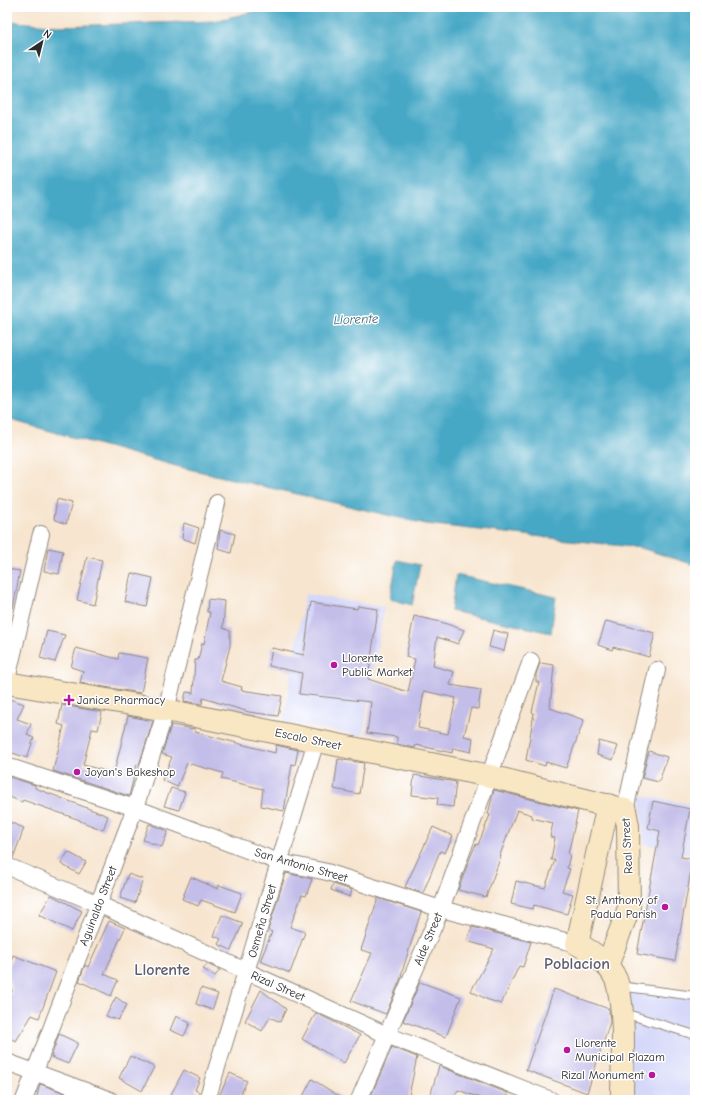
<svg xmlns="http://www.w3.org/2000/svg" width="702" height="1107" font-family="'Comic Neue',sans-serif">
<rect width="100%" height="100%" fill="#fff"/>
<filter id="ink" filterUnits="userSpaceOnUse"><feTurbulence type="fractalNoise" baseFrequency=".025" numOctaves="2"/><feDisplacementMap in="SourceGraphic" scale="8" xChannelSelector="R" yChannelSelector="G"/><feConvolveMatrix kernelMatrix="1 2 1 2 8 2 1 2 1" color-interpolation-filters="sRGB"/></filter>
<filter id="wash" filterUnits="userSpaceOnUse"><feTurbulence type="fractalNoise" baseFrequency=".012" numOctaves="4" result="noise"/><feDisplacementMap in="SourceGraphic" scale="16" xChannelSelector="R" yChannelSelector="G"/><feGaussianBlur stdDeviation="0.9" result="paint"/><feColorMatrix in="noise" values="0 0 0 0 0 0 0 0 0 0 0 0 0 0 0 0 0 1.4 0 .05"/><feComposite in="paint" operator="in"/></filter>
<g filter="url(#wash)">
<rect width="100%" height="100%" fill="#f7e5cf"/>
<g fill="#d5d8f9">
<path d="M305 594 384 607 363 736 283 722Z"/>
<path d="M640 795 695 805V856L644 844Z"/>
<path d="M621 988 695 998V1100H622Z"/>
</g>
<g fill="#47a8c6" stroke="#396a78">
<path d="M272 7H695V565L641 548 426 524 176 466 7 419V21L59 26 215 21Z"/>
<path d="M397 560 420 565 412 605 390 599Z"/>
<path d="M456 575 556 597 551 633 451 611Z"/>
</g>
<g id="blocks">
<g fill="#c3bde9" fill-rule="evenodd">
<path d="M57 499 72 503 66 524 54 519Z"/>
<path d="M184 523 199 528 195 543 182 538Z"/>
<path d="M220 530 235 534 231 553 218 549Z"/>
<path d="M48 548 63 551 59 574 44 571Z"/>
<path d="M87 557 102 560 93 604 77 600Z"/>
<path d="M7 569 20 571 13 608 7 607Z"/>
<path d="M131 573 153 578 147 607 125 602Z"/>
<path d="M208 599 225 601 223 628 230 631V646L221 681 242 687 241 690 282 696 278 716 249 712 203 698 202 704 184 701 186 692 193 693 195 660H198L202 643 204 644 210 612H207Z"/>
<path d="M311 602 357 609 358 606 378 609 368 679 408 692 415 659 406 657 414 616 441 622 464 630 458 644 437 637 433 666 454 672 450 685 481 690 478 709 471 708 464 736 473 738 471 752 453 748 452 753 416 745 415 748 397 744V737L367 733 371 702 299 694 302 673 269 666 272 648 304 655ZM424 691 456 698 448 734 418 728Z"/>
<path d="M606 621 655 633 649 657 613 647 612 650 598 645Z"/>
<path d="M493 630 508 634 504 651 489 647Z"/>
<path d="M47 631 65 635 55 662 40 658Z"/>
<path d="M76 648 118 659 119 653 148 658 141 693 80 683 83 671 71 667Z"/>
<path d="M540 663 554 665 550 708 584 720 566 768 546 762 545 766 526 760 534 713 532 712 539 682H536V674Z"/>
<path d="M7 698 24 704 17 719 31 724 27 735 34 738 27 758 7 751Z"/>
<path d="M62 705 102 712 98 730 92 729 83 765 114 773 128 716 153 721 139 765 137 764 129 796 53 771 64 726 58 724Z"/>
<path d="M171 725 195 729V732L275 753 276 745 298 750 295 765 292 764 284 811 261 806 263 789 221 779 223 773 187 763 177 787 162 780 172 757 162 754Z"/>
<path d="M599 741 618 746 613 760 597 755Z"/>
<path d="M649 751 667 757 659 782 642 778Z"/>
<path d="M338 759 364 763 359 794 334 789Z"/>
<path d="M414 775 456 782 453 807 437 805 438 798 412 795Z"/>
<path d="M9 777 35 785V788L108 816 103 830 80 821V820L23 800 22 802 7 796Z"/>
<path d="M171 788 185 792 179 810 164 806Z"/>
<path d="M494 790 578 811 568 854 570 855 567 868 570 869 562 891 573 894 567 914 534 905 533 909 511 904 516 881 545 888 555 860H551L555 838 550 837 553 823 532 818V815L517 810 500 855 501 856 486 897 458 890 470 858 476 844 478 845 490 815 488 814Z"/>
<path d="M653 801 690 809 681 857 693 859 675 961 637 954 660 831 648 828Z"/>
<path d="M7 821 24 828 13 858 7 857Z"/>
<path d="M149 824 168 831 162 847 143 840Z"/>
<path d="M433 827 453 836 445 853 440 851 423 893 405 887Z"/>
<path d="M68 852 86 862 79 874 61 864Z"/>
<path d="M286 873 312 879 306 896 302 895 290 927 305 932 290 973 260 961 272 932 268 930Z"/>
<path d="M128 874 143 879 135 903 120 898Z"/>
<path d="M191 877 218 889 219 885 242 893 235 912 201 900 198 906 182 899Z"/>
<path d="M333 884 352 890 350 897 331 890Z"/>
<path d="M51 895 82 911 72 931 39 915Z"/>
<path d="M378 898 421 912 401 975H402L386 1014 351 1001 372 953 361 950Z"/>
<path d="M222 915 243 923 231 950 218 944 221 939 214 936Z"/>
<path d="M109 921 125 928 104 974 118 980 111 996 79 981 85 965 88 967Z"/>
<path d="M472 927 531 942 523 967 519 966 501 1004 486 999 471 991 494 949 467 941Z"/>
<path d="M13 955 56 972 39 1018 32 1015 16 1041 7 1037V1005L12 991 7 972Z"/>
<path d="M207 964 220 970 215 976 203 969Z"/>
<path d="M420 982 461 997 446 1037 403 1021Z"/>
<path d="M201 988 218 994 212 1010 196 1004Z"/>
<path d="M554 989 609 1009 610 1022 587 1093 526 1070Z"/>
<path d="M261 990 286 1009 280 1022 270 1017 262 1031 245 1021Z"/>
<path d="M116 997 127 1005 118 1020 106 1016Z"/>
<path d="M316 1013 360 1035 344 1063 302 1039Z"/>
<path d="M176 1016 190 1023 184 1036 170 1030Z"/>
<path d="M59 1034 78 1043 68 1064 51 1057Z"/>
<path d="M392 1047 417 1057 408 1100H369Z"/>
<path d="M130 1056 154 1067 142 1091 119 1078Z"/>
<path d="M439 1066 508 1093 506 1100H486L458 1090 452 1100H429Z"/>
<path d="M184 1070 200 1078 195 1090 199 1092 198 1100H168Z"/>
<path d="M230 1073 247 1081 238 1100H217Z"/>
<path d="M312 1079 345 1100H301Z"/>
<path d="M40 1084 65 1093 61 1100H36Z"/>
</g>
</g>
</g>
<g filter="url(#ink)">
<use href="#blocks" fill-opacity="0" stroke="#91887d" stroke-width="1"/>
<g fill="none" stroke-linecap="round" stroke-linejoin="round">
<g stroke="#91887d" stroke-width="10">
<g id="lane">
<path d="M619 986 695 996"/>
<path d="M624 1013 695 1035"/>
</g>
</g>
<g stroke="#91887d" stroke-width="18">
<g id="street">
<path d="M7 679 41 534"/>
<path d="M7 766 135 808 279 862 327 872 441 909 577 944"/>
<path d="M625 810 657 670"/>
<path d="M7 866 98 904 387 1035 551 1100"/>
<path d="M7 1062 110 1100"/>
<path d="M24 1100 135 808 166 710 217 503"/>
<path d="M207 1100 316 741"/>
<path d="M359 1100 441 909 531 661"/>
</g>
</g>
<g stroke="#91887d" stroke-width="24">
<g id="secondary">
<path d="M7 683 166 710 490 776 625 810 628 826 629 908 607 966"/>
<path d="M608 805 577 944C594 952 614 967 618 986 626 1021 622 1064 622 1100"/>
</g>
</g>
<use href="#lane" stroke="#fff" stroke-width="8"/>
<use href="#street" stroke="#fff" stroke-width="16"/>
<use href="#secondary" stroke="#f9e7c3" stroke-width="22"/>
</g>
</g>
<g fill="#b5179e" stroke="#fff" stroke-width="1.5">
<circle cx="334" cy="665" r="4"/>
<path d="M67 694h4v4h4v4h-4v4h-4v-4h-4v-4h4z"/>
<circle cx="77" cy="772" r="4"/>
<circle cx="665" cy="907" r="4"/>
<circle cx="567" cy="1050" r="4"/>
<circle cx="652" cy="1075" r="4"/>
</g>
<g text-anchor="middle" dominant-baseline="central" stroke-width="3" stroke-linejoin="round" paint-order="stroke">
<g font-size="12" fill="#2b2b2b" stroke="#fff" text-anchor="start">
<text x="342" y="658">Llorente<tspan x="342" dy="14">Public Market</tspan></text>
<text x="77" y="700">Janice Pharmacy</text>
<text x="85" y="772">Joyan's Bakeshop</text>
<text x="657" y="900" text-anchor="end">St. Anthony of<tspan x="657" dy="14">Padua Parish</tspan></text>
<text x="575" y="1043">Llorente<tspan x="575" dy="14">Municipal Plazam</tspan></text>
<text x="644" y="1075" text-anchor="end">Rizal Monument</text>
</g>
<g font-size="12" fill="#2b2b2b" stroke="#fff">
<text transform="translate(308 739) rotate(12)">Escalo Street</text>
<text transform="translate(627 846) rotate(-93)">Real Street</text>
<text transform="translate(301 865) rotate(16)">San Antonio Street</text>
<text transform="translate(98 906) rotate(-69)">Aguinaldo Street</text>
<text transform="translate(262 921) rotate(-74)">Osmeña Street</text>
<text transform="translate(428 939) rotate(-67)">Alde Street</text>
<text transform="translate(278 986) rotate(24)">Rizal Street</text>
</g>
<g font-size="13" font-style="italic" fill="#386371" stroke="#fff">
<text transform="translate(356 319) rotate(-2)">Llorente</text>
</g>
<g font-size="16" font-weight="bold" fill="#605e6e" stroke="#fff">
<text x="577" y="964">Poblacion</text>
<text x="162" y="970">Llorente</text>
</g>
</g>
<rect width="702" height="1107" fill="none" stroke="#fff" stroke-width="24"/>
<g transform="translate(42 42) rotate(35)" stroke="#ffffff" stroke-width="3" paint-order="stroke">
<path d="M0-3L7 15L0 10L-7 15Z" fill="#2b2b2b"/>
<text y="-6" font-size="11" font-weight="bold" text-anchor="middle" fill="#2b2b2b">N</text>
</g>
</svg>
